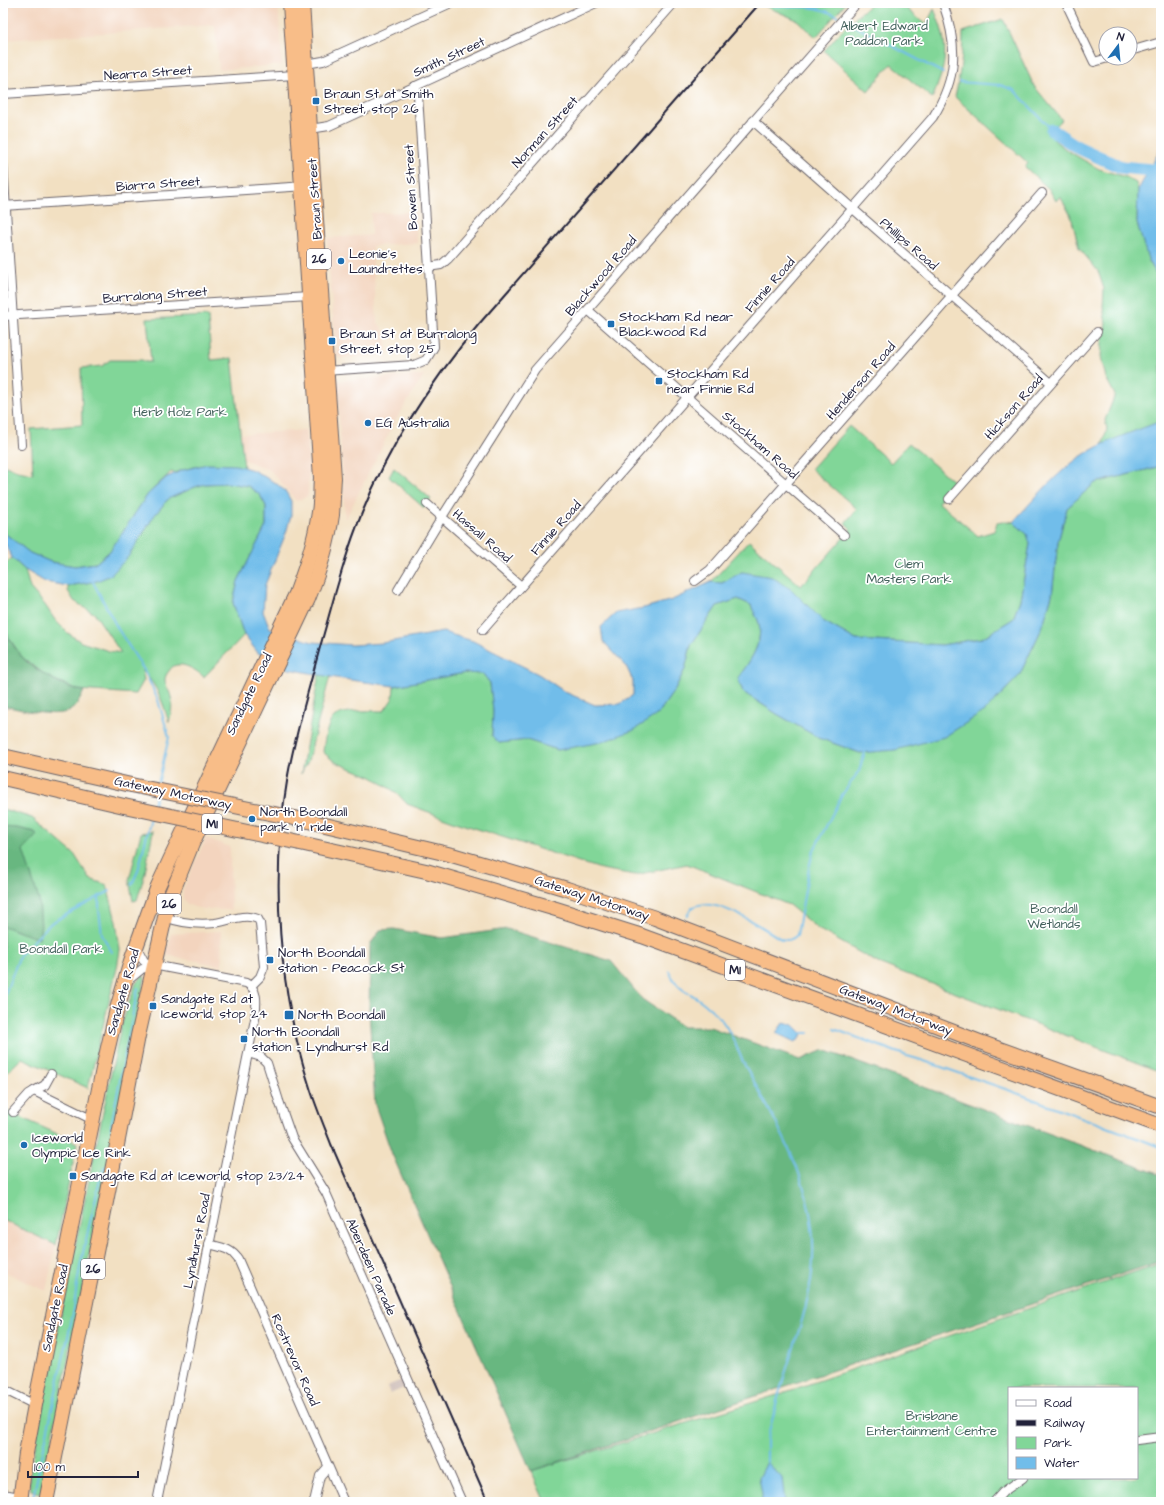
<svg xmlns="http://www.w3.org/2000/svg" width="1164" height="1505" font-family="'Architects Daughter',sans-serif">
<rect width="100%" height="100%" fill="#fff"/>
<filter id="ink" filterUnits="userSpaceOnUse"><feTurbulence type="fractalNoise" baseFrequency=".025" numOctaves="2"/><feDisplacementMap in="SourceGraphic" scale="8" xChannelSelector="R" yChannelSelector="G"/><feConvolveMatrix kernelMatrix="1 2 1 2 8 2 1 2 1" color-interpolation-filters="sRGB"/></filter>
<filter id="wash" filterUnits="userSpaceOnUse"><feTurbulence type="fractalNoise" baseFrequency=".012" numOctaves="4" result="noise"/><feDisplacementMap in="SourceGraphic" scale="16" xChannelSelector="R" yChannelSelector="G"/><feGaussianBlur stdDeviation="0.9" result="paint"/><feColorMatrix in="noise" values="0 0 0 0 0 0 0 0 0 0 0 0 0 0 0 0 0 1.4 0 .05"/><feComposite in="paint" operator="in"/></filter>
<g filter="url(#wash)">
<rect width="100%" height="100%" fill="#f2e0c2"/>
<g fill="#f3d4be">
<path d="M3 3H278L282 65 219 70 215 25 5 40 8 85H3Z"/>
<path d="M415 212 417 243 372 246 377 321 385 333 387 355 339 358 336 355 327 238 371 235V213Z"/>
<path d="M424 375 394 423 345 520 337 381Z"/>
<path d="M306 430 309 465 308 496 296 501 271 471 243 459 241 434Z"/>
<path d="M206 838 230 847 231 910 204 909 194 907 187 904 183 898V889Z"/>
<path d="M221 931 222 966 166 955 171 934Z"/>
<path d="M3 1220 56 1245 46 1291 3 1271Z"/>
</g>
<path fill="#cfc0ba" d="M402 1380 406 1387 390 1394 387 1386Z"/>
<g fill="#81d698" stroke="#527c6a" fill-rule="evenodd">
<path d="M768 3H846L816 37 797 20 765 6Z"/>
<path d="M872 3H900L926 25 934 9C945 34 949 54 939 81 937 86 935 93 932 98L891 64 868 91 824 51 845 27Z"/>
<path d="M1003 19 1034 86 1062 120 1050 132 1055 141 1068 151 1099 169 1125 177 1136 183 1138 190 1137 223 1149 261 1161 282V421L1102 446 1107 429 1105 420 1115 395 1106 378 1101 357 1102 342 1106 323 1103 307 1104 289 1098 271 1079 248 1071 216 1060 196 1056 201 1049 189 1025 167 1028 163 955 97C960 75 963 54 963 32Z"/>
<path d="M208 316 211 360 232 358 244 468C220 461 197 465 174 473L171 472 148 494 110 551 96 563 75 566 51 562 30 553 3 532V465L18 471 33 474 31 429 82 425 81 368 102 366 110 360H142L146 362H151L147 319Z"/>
<path d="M849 426 891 463 909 443 955 483 938 502 978 536 994 531 997 523 1008 521 1013 522 1028 534 1030 544 1020 600 1013 619 982 638 942 645 856 640 823 621 792 591 742 572 722 583 711 582 749 541 801 586 851 529 845 523 857 509 811 469Z"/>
<path d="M1161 466V1072L878 963 818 929 789 905 687 864 635 875 601 869 456 822 407 804 397 793 372 777 335 762 323 752C324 742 326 728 332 719 339 709 372 711 384 711L393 698 394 686 465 673 483 674 490 683 493 711 492 736 499 743 527 740 558 750 658 714 675 689 685 669 691 645 717 606 738 599 751 605C753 611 757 617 759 623 763 644 750 661 738 678L743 692 777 714 819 738 860 753 985 711 1019 676 1042 628 1052 595 1058 542 1067 508 1095 483Z"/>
<path d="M394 468 431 499 424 508 389 477Z"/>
<path d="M228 483 248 486 260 495 266 506V526L238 581 233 603 244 635 204 677C196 670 177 657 169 671 167 673 165 677 165 679 165 686 170 691 171 697 173 705 171 714 169 722 161 698 159 689 142 670L144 680 136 694 78 690 48 677 22 657 7 635 3 625V565L12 558 25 570 30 588 45 605 55 620 68 633 81 642 109 651 121 653 95 614 74 601 68 591V586L97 581 140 539 154 516 168 499 195 487 205 484Z"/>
<path d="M319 674 330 676 308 761 301 774Z"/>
<path d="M3 809 32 818 74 854 90 879 107 885 116 921 120 950 117 968 88 1088 22 1058 3 1076Z"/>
<path d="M153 831 145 873 137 900 133 901 129 880 141 833Z"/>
<path d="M143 975 145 978 41 1494 31 1490 29 1481 44 1396 121 1026 136 983Z"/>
<path d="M3 1109 77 1143 56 1245 3 1220Z"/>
<path d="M1161 1263V1502H545L531 1471 777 1395ZM1009 1388H1137V1478H1009Z"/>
</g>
<g fill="#68b780" stroke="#456c5e">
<path d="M3 625C8 636 14 648 22 657 32 669 69 690 84 691 81 698 76 708 69 711 54 718 19 709 3 706Z"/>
<path d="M3 827 17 828 35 832 37 835 23 850 39 900 41 926 39 939 3 926Z"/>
<path d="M394 929 442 938 507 929 611 961 642 999 683 1027H710L800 1060 824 1050 1161 1175V1261L531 1471 392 1154 375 1105 369 1011 370 945 380 930Z"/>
</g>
<g fill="#71bdea" stroke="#4a7092">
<path d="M1161 148V282L1148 259 1137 223 1138 190Z"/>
<path d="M1161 421V466L1095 483 1067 508 1058 542 1052 595 1042 628 1019 676 985 711 944 737 895 750 860 753 819 738 777 714 743 692 738 678C750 661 763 644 759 623 757 617 753 611 751 605L738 599 717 606 691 645 685 669 675 689 658 714 634 730 602 742 558 750 527 740 499 743 492 736 493 711 490 683 483 674 465 673 394 686 336 678 289 669 258 653 244 635 233 603 238 581 266 526V506L260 495 248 486 228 483 205 484 195 487 168 499 154 516 128 557 111 575 97 581 86 583 68 586 45 582 25 570 12 558 3 539V532L30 553 51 562 75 566 96 563 110 551 148 494 167 477 183 470 207 464 236 465 253 470 277 484 286 492 291 501V515L286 533 265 585 263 612 270 628 312 642 352 645 382 643 443 632 473 641 540 675 565 692 595 705 620 704 633 695V681L626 666 603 641 601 627 616 613 644 608 672 600 711 582 722 583 742 572 772 577 792 590 823 621 856 640 942 645 982 638 1013 619 1020 600 1030 544 1027 534 1013 522C1033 500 1053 477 1077 459 1101 442 1133 432 1161 421Z"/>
<path d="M783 1023 794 1025 802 1033 800 1039 795 1042 776 1033Z"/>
<path d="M767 1462 782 1478 785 1502H762V1493L759 1478Z"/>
</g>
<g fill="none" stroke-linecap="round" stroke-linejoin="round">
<g stroke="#71bdea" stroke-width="2">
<path d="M766 3C781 10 799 5 814 8 823 9 831 13 838 16"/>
<path d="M849 23 943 73"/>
<path d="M959 82 1000 85 1014 90 1052 130"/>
<path d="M92 580 118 629 144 670 158 700 169 737 158 784"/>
<path d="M153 808 156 795"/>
<path d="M132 884 138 871 151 818"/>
<path d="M99 896V910L102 935 112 952"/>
<path d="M687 916C689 913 690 910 692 908 711 893 765 929 781 939 788 941 792 940 797 935L809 868 813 852 842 795 859 771 865 752"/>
<path d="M669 971C679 992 685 989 701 1001 708 1006 717 1015 723 1022 732 1034 735 1044 741 1057 743 1063 747 1069 751 1076 787 1143 823 1200 811 1280 804 1327 783 1371 773 1417 771 1425 768 1433 767 1440 767 1447 767 1455 767 1462"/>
<path d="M3 999 20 955 51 923 110 891"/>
<path d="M834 1029 907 1056 921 1060 1011 1091 1161 1147"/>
<path d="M802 1033H809"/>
<path d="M112 1137 111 1126 138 988"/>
<path d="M32 1502 74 1309C78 1263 92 1219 101 1174L106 1166"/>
</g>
<path stroke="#71bdea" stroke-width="13" d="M1052 130 1077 147 1121 167 1161 171"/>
</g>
</g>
<g filter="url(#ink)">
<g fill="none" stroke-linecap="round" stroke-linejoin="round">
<g stroke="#6b646a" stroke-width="10">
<g id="street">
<path d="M1066 3 1094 62 1108 58"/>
<path d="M1130 51 1161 42"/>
<path d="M306 64 323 61 451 3"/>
<path d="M3 94 294 75"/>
<path d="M753 121 1051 383"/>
<path d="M310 129 329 126 596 3"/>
<path d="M3 163 21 445"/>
<path d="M3 206 306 186"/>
<path d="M428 267 441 265 448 259 674 3"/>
<path d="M588 310 844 535"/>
<path d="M3 316 309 297"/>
<path d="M324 371 414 365 426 360 434 347 418 95 415 86"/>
<path d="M949 499 1097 332"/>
<path d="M427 504 521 586"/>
<path d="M695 581 710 570 1042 193"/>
<path d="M398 590 442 517 535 370 857 3"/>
<path d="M483 630 933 117C958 77 958 46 943 3"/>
<path d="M165 917C181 923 197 925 215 923 228 921 244 913 258 919L260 923 264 967 260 977 251 986"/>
<path d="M136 946 144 961 148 964 246 983C260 990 256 1006 255 1019L157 1502"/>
<path d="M125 983 142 969 153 966"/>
<path d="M248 1053 261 1057 267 1063 279 1101 292 1138 326 1193 462 1502"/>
<path d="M34 1091 45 1085 51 1074"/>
<path d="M13 1112 29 1094 34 1091 93 1120"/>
<path d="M209 1244C220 1247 231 1248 238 1259L344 1502"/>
<path d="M3 1389 35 1405"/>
<path d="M1137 1440 1161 1437"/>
<path d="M3 1494 20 1497"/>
<path d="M314 1502 320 1476 328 1467"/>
<path d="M994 1502 1003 1492 1023 1478"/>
</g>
</g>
<g stroke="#6b646a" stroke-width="16">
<g id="highway">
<path d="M3 756 131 785"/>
<path d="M3 778 124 806"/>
<path d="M304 820 452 855 567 889 655 918 980 1042 1161 1107"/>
<path d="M300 843 426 871 556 909 642 936 1161 1126"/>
<path d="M20 1502 26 1453 35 1405 103 1069 117 1009 131 961 158 886 170 860 296 594C306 567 315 541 319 512 321 501 320 489 321 478L290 3"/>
<path d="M46 1502 106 1202 138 1036 165 917 172 893 192 844 308 599C319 572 328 544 332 515 333 503 333 490 334 478L313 176 302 3"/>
</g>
</g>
<use href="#street" stroke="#fff" stroke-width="8"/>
<use href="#highway" stroke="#f8bd88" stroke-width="14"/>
<path stroke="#22223b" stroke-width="2" d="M488 1502 331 1144C324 1126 317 1109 311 1091 278 990 270 879 288 775 296 731 309 689 320 647 333 602 344 557 362 513 390 443 431 382 479 324L760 3"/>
<g stroke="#6b646a" stroke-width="16" stroke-linecap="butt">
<g id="highway-bridge">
<path d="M131 785 304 820"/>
<path d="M124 806 300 843"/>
</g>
</g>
<use href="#highway-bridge" stroke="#f8bd88" stroke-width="14"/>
</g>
</g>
<g fill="#1f6fb2" stroke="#fff" stroke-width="1.5">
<rect x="312" y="97" width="8" height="8" rx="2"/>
<circle cx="341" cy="261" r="4"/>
<rect x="607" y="320" width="8" height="8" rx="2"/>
<rect x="328" y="337" width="8" height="8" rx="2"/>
<rect x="655" y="377" width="8" height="8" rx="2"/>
<circle cx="368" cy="423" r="4"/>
<circle cx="252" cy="819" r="4"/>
<rect x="266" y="956" width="8" height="8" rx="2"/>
<rect x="149" y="1002" width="8" height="8" rx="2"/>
<rect x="284" y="1010" width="10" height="10" rx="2"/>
<rect x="240" y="1035" width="8" height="8" rx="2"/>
<circle cx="24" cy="1145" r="4"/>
<rect x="69" y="1172" width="8" height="8" rx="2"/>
</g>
<g text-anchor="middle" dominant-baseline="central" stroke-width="3.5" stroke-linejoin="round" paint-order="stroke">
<g fill="#fff" stroke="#646476" stroke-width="1">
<rect x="307" y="249" width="24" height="20" rx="3"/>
<rect x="202" y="814" width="20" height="20" rx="3"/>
<rect x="157" y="894" width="24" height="20" rx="3"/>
<rect x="725" y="960" width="20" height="20" rx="3"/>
<rect x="81" y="1259" width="24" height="20" rx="3"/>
</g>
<g font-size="12" font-weight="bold" fill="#22223b">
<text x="319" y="259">26</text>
<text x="212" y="824">M1</text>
<text x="169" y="904">26</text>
<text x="735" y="970">M1</text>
<text x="93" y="1269">26</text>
</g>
<g font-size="13" fill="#43615c" stroke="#fff">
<text x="884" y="26">Albert Edward<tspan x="884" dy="15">Paddon Park</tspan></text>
<text x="180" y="412">Herb Holz Park</text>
<text x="909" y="564">Clem<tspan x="909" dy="15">Masters Park</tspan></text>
<text x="1054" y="909">Boondall<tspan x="1054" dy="15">Wetlands</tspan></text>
<text x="61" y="949">Boondall Park</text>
<text x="932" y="1416">Brisbane<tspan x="932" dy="15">Entertainment Centre</tspan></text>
</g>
<g font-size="13" fill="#22223b" stroke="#fff">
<text transform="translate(449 57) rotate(-25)">Smith Street</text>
<text transform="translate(148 73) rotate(-4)">Nearra Street</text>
<text transform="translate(545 132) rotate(-48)">Norman Street</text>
<text transform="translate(158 184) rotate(-4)">Biarra Street</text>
<text transform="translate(411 187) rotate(-93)">Bowen Street</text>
<text transform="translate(315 199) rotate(-94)">Braun Street</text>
<text transform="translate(909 244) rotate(41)">Phillips Road</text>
<text transform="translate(601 276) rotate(-49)">Blackwood Road</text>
<text transform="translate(770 285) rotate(-49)">Finnie Road</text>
<text transform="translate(155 295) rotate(-4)">Burralong Street</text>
<text transform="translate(861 381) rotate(-49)">Henderson Road</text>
<text transform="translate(1014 407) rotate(-49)">Hickson Road</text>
<text transform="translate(760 445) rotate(41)">Stockham Road</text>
<text transform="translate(556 528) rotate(-48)">Finnie Road</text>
<text transform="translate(482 536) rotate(41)">Hassall Road</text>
<text transform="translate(249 694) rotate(-64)">Sandgate Road</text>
<text transform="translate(173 793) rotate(12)">Gateway Motorway</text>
<text transform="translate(592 898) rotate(18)">Gateway Motorway</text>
<text transform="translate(123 992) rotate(-74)">Sandgate Road</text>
<text transform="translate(896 1010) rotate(21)">Gateway Motorway</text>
<text transform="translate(197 1241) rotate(-79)">Lyndhurst Road</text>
<text transform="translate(371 1267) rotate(66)">Aberdeen Parade</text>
<text transform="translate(55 1308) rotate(-78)">Sandgate Road</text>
<text transform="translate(295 1360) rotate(66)">Rostrevor Road</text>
</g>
<g font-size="13" fill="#22223b" stroke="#fff" text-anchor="start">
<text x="324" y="94">Braun St at Smith<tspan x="324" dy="15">Street, stop 26</tspan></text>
<text x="349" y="254">Leonie's<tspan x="349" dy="15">Laundrettes</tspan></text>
<text x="619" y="317">Stockham Rd near<tspan x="619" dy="15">Blackwood Rd</tspan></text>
<text x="340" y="334">Braun St at Burralong<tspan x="340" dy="15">Street, stop 25</tspan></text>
<text x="667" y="374">Stockham Rd<tspan x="667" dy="15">near Finnie Rd</tspan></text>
<text x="376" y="423">EG Australia</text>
<text x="260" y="812">North Boondall<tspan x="260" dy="15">park 'n' ride</tspan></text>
<text x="278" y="953">North Boondall<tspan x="278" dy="15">station - Peacock St</tspan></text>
<text x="161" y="999">Sandgate Rd at<tspan x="161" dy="15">Iceworld, stop 24</tspan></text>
<text x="298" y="1015">North Boondall</text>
<text x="252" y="1032">North Boondall<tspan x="252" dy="15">station - Lyndhurst Rd</tspan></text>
<text x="32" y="1138">Iceworld<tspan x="32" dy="15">Olympic Ice Rink</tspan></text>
<text x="81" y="1176">Sandgate Rd at Iceworld, stop 23/24</text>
</g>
</g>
<rect width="1164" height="1505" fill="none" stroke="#fff" stroke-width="16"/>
<rect x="1008" y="1387" width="130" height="92" fill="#ffffff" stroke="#a7a7b1"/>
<rect x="1016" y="1400" width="20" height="6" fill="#ffffff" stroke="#a7a7b1"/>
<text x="1044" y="1407" font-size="12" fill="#22223b">Road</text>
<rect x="1016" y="1420" width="20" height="6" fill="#22223b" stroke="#a7a7b1"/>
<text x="1044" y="1427" font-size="12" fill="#22223b">Railway</text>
<rect x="1016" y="1437" width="20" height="12" fill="#81d698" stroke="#a7a7b1"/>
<text x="1044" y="1447" font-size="12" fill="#22223b">Park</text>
<rect x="1016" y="1457" width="20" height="12" fill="#71bdea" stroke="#a7a7b1"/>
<text x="1044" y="1467" font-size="12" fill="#22223b">Water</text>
<g transform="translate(1118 46) rotate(16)"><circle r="19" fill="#ffffff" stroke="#a7a7b1"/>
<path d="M0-3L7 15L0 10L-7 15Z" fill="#1f6fb2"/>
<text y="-6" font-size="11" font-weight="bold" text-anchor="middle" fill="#22223b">N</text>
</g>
<path d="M28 1471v6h110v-6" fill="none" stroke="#22223b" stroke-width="2"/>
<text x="34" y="1471" font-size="12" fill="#22223b" stroke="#ffffff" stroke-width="3" paint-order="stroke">100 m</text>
</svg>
